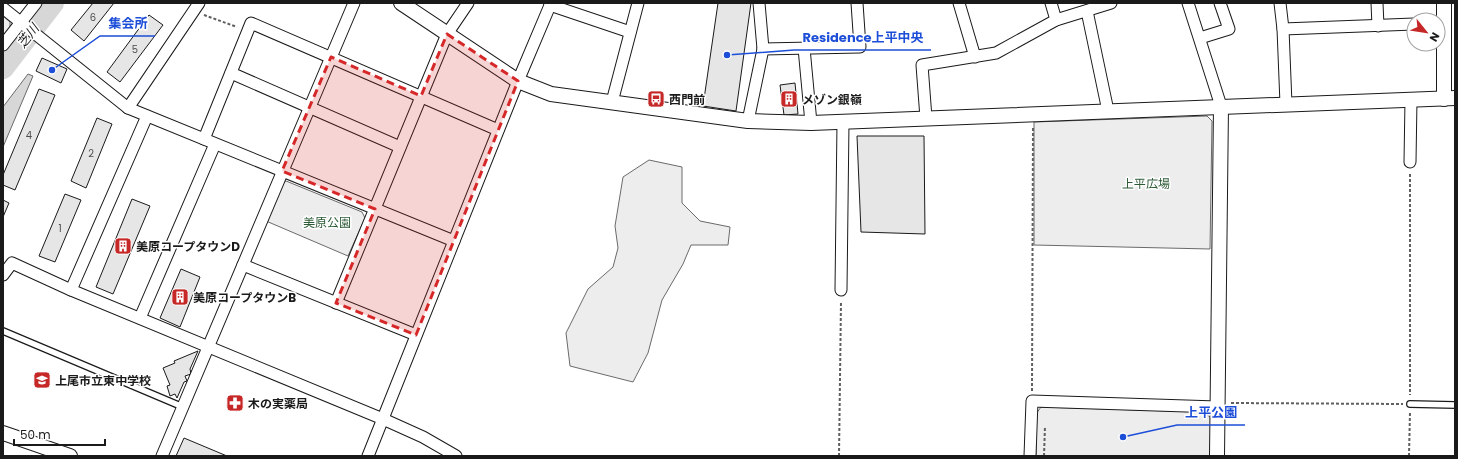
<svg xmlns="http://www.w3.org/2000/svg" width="1458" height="459" font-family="Poppins,'Noto Sans JP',sans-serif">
<rect width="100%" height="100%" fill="#fff"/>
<g fill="#ededed" stroke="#6a6a6a">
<path d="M3 16 10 22V27L3 36Z"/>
<path d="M1207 116 1212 121 1210 249 1034 245V122Z"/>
<path d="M649 160 682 167V203L700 221 730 227 728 245H691L683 264 662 300 648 353 633 382 570 366 566 333 588 289 613 267 618 248 615 226 623 177Z"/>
<path d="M286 181 362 212 365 218 348 256 266 221 281 184Z"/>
<path d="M1041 407 1204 412 1211 418 1210 456H1036V414Z"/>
</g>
<path fill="#d7d7d7" stroke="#6a6a6a" d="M28 74 33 76 3 147V107Z"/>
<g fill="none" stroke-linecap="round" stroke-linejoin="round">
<path stroke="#d7d7d7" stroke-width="22" d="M3 68 53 3"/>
</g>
<g fill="#e6e6e6" stroke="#1a1a1a">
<path d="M93 3H114L84 41 71 30Z"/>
<path d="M718 3H751L736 111 703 106Z"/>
<path d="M149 15 163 25 120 82 107 72Z"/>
<path d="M42 58 67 69 61 83 36 71Z"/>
<path d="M795 83 798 114 784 115 780 85Z"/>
<path d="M39 89 55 95 15 190 3 185V175Z"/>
<path d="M97 118 112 124 86 188 71 181Z"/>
<path d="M857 136H924L925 234 861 232Z"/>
<path d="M65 194 81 200 55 262 39 256Z"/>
<path d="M132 199 150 206 113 294 96 287Z"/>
<path d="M3 200 9 203 3 217Z"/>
<path d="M181 269 200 277 180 327 160 318Z"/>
<path d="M198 351 190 369 191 374 185 376 187 381 184 382 177 398 175 394 170 396 167 386 170 385 163 368 175 363 174 361Z"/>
<path d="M232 396 242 401 237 411 227 406Z"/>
<path d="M184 438 227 456H176Z"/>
</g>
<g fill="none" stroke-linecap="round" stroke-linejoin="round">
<g stroke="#1a1a1a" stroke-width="8">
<g id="service">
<path d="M3 331 183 407"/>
<path d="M1410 404 1455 405"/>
</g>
</g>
<g stroke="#1a1a1a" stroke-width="13">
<g id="minor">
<path d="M959 3 975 57"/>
<path d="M1051 3 1056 20"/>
<path d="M1188 3 1221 106"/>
<path d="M1280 3 1283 29 1286 104"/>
<path d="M1377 3 1378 26"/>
<path d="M550 5 630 32"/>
<path d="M3 8 128 108 454 241"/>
<path d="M1087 11 1108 111"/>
<path d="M1283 29 1414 24"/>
<path d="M1200 38 1229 29 1220 3"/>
<path d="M3 45 36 3"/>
<path d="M804 48 811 123"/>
<path d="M763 49 860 47 857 3"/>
<path d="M231 73 400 147"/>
<path d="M612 102 638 3"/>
<path d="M128 108 199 3"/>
<path d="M926 118 922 65 996 53 1056 20 1111 3"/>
<path d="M748 121 763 49 759 3"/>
<path d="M204 139 251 23 498 130"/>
<path d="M1410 162 1411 100"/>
<path d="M243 265 416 335"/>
<path d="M3 275 12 263 71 290 383 419 423 437 456 456"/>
<path d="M71 290 147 116"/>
<path d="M841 290 843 122"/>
<path d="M336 303 447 34 468 3"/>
<path d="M140 318 215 144"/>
<path d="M162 456 354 3"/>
<path d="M368 456 518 81 551 3"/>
<path d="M1030 456 1032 401 1217 407"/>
</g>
</g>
<g stroke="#1a1a1a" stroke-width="16">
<g id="tertiary">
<path d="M401 3 518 81 551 94 748 121 811 123 1455 98"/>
<path d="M1444 99V3"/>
<path d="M3 433 70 456"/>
<path d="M1217 456 1221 106"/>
</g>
</g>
<g stroke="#5f5f5f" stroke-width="2" stroke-dasharray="3 2" stroke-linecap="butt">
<path d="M204 15 237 27"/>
<path d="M1410 174V395"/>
<path d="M1032 391 1033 127"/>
<path d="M1231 403 1403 404"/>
<path d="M839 456 841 301"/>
<path d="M1044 456 1045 426"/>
<path d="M1409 456 1410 412"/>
</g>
<use href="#service" stroke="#fff" stroke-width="5.5"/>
<use href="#minor" stroke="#fff" stroke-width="11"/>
<use href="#tertiary" stroke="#fff" stroke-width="14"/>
</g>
<path fill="#d62828" fill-opacity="0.2" stroke="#d62828" stroke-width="3" stroke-dasharray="8 5" stroke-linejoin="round" d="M447 34 518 81 416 335 336 303 375 209 282 171 331 57 421 96Z"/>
<defs>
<g id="bus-square" transform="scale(0.9)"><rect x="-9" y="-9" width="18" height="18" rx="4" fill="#c62828" stroke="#fff"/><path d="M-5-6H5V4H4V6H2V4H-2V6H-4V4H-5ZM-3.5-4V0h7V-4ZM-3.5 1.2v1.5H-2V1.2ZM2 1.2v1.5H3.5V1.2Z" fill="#fff"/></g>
<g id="building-square" transform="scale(0.9)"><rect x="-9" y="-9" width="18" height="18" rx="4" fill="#c62828" stroke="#fff"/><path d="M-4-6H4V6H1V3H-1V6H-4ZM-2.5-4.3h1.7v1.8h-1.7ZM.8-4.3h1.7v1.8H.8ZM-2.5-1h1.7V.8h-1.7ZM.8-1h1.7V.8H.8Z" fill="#fff"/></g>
<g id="school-square" transform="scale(0.9)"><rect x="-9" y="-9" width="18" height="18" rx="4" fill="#c62828" stroke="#fff"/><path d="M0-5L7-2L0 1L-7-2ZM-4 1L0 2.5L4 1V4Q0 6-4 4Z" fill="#fff"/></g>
<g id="pharmacy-square" transform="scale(0.9)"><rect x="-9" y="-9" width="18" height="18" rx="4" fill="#c62828" stroke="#fff"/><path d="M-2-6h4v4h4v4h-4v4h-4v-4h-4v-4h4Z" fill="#fff"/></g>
</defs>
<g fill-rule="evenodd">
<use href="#bus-square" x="656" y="99"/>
<use href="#building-square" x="789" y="99"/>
<use href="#building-square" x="123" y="246"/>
<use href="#building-square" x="180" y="297"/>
<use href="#school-square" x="42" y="380"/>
<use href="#pharmacy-square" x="235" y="403"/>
</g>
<g text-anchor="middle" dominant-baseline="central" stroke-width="3" stroke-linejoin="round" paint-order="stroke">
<g font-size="10" fill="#4d4d4d">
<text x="93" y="17">6</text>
<text x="135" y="49">5</text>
<text x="29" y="135">4</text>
<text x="91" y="153">2</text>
<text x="60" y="228">1</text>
</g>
<g font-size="12" font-weight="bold" fill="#1a1a1a" stroke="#fff" text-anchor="start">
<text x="669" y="99">西門前</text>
<text x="802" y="99">メゾン銀嶺</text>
<text x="136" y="246">美原コープタウンD</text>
<text x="193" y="297">美原コープタウンB</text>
<text x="55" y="380">上尾市立東中学校</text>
<text x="248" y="403">木の実薬局</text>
</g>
<g font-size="12" fill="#2b5a34" stroke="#fff">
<text x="1146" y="183">上平広場</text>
<text x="327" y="222">美原公園</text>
</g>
<g font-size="13" font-style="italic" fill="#1a1a1a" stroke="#fff">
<text transform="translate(28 36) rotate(-52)">芝川</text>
</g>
</g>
<path fill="none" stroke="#1d4ed8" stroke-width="1.5" d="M52 70L100 36H155M727 55L794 50H931M1123 437L1177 425H1245"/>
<g fill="#1d4ed8" stroke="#fff" stroke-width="1.5">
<circle cx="52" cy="70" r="4"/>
<circle cx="727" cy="55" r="4"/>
<circle cx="1123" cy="437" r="4"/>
</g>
<g font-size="13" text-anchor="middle" font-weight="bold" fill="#1d4ed8" stroke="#fff" stroke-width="3" stroke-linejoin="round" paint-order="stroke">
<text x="128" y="28">集会所</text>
<text x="863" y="42">Residence上平中央</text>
<text x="1211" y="417">上平公園</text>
</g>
<rect width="1458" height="459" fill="none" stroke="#1a1a1a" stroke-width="8"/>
<g transform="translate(1426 32) rotate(120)"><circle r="19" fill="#ffffff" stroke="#a3a3a3"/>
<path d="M0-3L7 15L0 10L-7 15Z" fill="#c62828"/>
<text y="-6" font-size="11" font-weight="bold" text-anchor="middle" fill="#1a1a1a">N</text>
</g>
<path d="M14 439v6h91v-6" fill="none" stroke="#1a1a1a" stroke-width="2"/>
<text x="20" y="439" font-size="12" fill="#1a1a1a" stroke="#ffffff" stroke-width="3" paint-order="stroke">50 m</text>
</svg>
